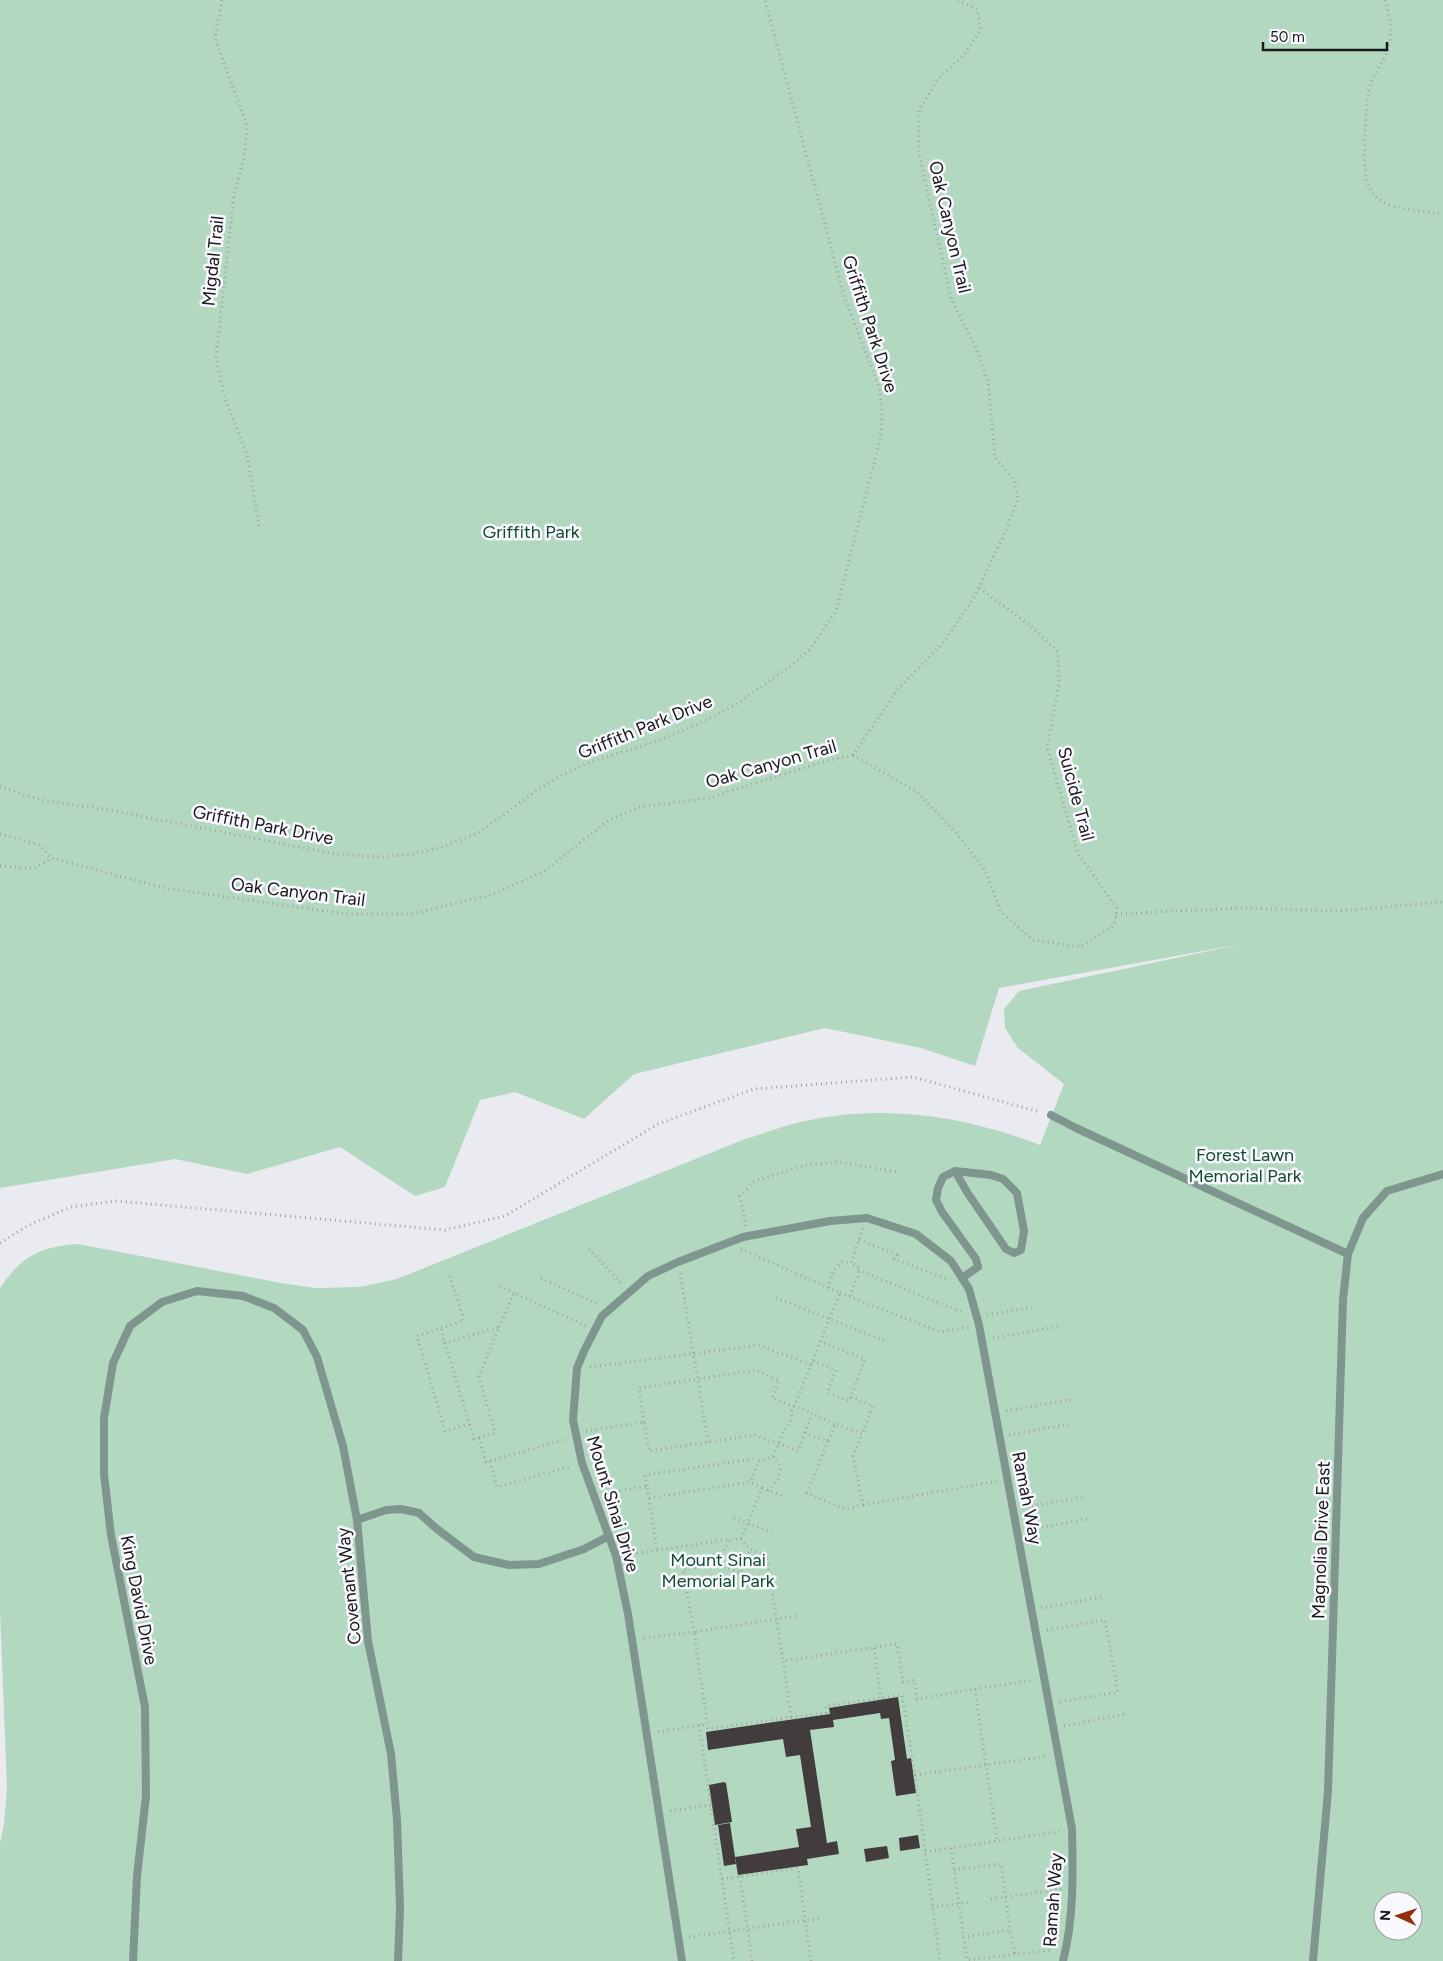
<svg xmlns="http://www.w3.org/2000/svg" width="1443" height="1961" font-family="Figtree,sans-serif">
<rect width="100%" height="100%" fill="#eaeaf1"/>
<path fill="#b3d8c0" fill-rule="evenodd" d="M0 0H1443V1961H0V1843L4 1824 7 1788 0 1610V1288C22 1256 39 1247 78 1244L281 1283 316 1288 360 1287 397 1279 745 1139C760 1135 774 1129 789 1125 873 1102 960 1114 1040 1145L1064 1084 1018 1048 1005 1028 1004 1009 1019 991 1242 944 999 988 975 1066 921 1048 825 1028 634 1074 584 1119 515 1092 480 1100 445 1187 415 1196 340 1147 247 1174 175 1159 0 1188ZM1383 1901H1413V1931H1383Z"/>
<g fill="#423c3c">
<path d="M898 1697 907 1759 911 1758 916 1793 896 1796 891 1761 895 1760 889 1718 881 1719 880 1713 833 1720 834 1727 810 1730 827 1843 837 1841 839 1854 807 1859 808 1865 738 1875 735 1857 799 1847 796 1829 811 1827 800 1755 786 1757 783 1739 708 1750 706 1732 830 1714 829 1708Z"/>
<path d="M724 1782 726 1783 732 1822 715 1825 709 1785Z"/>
<path d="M730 1823 736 1864 724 1866 718 1825Z"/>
<path d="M918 1835 920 1848 900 1851 899 1838Z"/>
<path d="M887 1846 889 1858 866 1862 864 1849Z"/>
</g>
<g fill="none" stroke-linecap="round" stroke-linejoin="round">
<g stroke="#a2a2a8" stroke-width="3" stroke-dasharray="1 4" stroke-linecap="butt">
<path d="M222 0 215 38 247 126 244 159 234 194 216 357 225 399 247 454 259 527"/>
<path d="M1385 0C1389 13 1392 27 1390 41 1387 57 1377 69 1371 83 1365 97 1363 162 1366 178 1368 186 1373 195 1380 200 1394 210 1426 211 1443 214"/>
<path d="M853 755 917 792 956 833 985 870 1001 912 1033 940 1080 947 1114 925 1117 908 1078 854 1047 747 1059 684 1058 652 1032 627 978 587"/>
<path d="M0 786 23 795 47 801 104 809 335 854 380 857 414 854 442 847 480 832 532 794 560 776 592 761 649 744 699 724 740 702 793 664 811 648 836 611 880 440 882 415 880 390 844 296 765 0"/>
<path d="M0 834 40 845 51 858 165 888 345 914H412L491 895 543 872 609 820 640 807 708 798 823 762 853 755 898 689 943 643 973 599 1004 535 1018 498 1014 479 995 458 988 381 976 348 951 298 919 154V110L938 79 964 55 981 29 977 9 958 0"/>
<path d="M0 866 35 868 51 858"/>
<path d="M1116 914 1240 908 1337 911 1443 902"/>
<path d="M746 1226 740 1196 755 1181 805 1165 840 1162 897 1172"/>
<path d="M859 1240 897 1255 894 1259 950 1280"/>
<path d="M0 1243 29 1225 71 1207 116 1201 445 1230 505 1216 658 1124 754 1089 913 1077 1040 1112"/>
<path d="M589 1249 623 1285"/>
<path d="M741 1249 840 1293 811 1365"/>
<path d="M858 1270 964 1313"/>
<path d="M680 1273 708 1442"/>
<path d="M450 1276 464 1321 417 1336 445 1431 469 1424"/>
<path d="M541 1278 600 1305"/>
<path d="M500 1286 514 1293"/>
<path d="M828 1288 834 1270 842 1262 851 1263 863 1228"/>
<path d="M840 1293 941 1332 969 1327"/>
<path d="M850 1296 859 1273 858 1267 851 1263"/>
<path d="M776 1298 888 1342"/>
<path d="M987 1315 1034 1307"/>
<path d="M499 1327 514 1293 586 1326"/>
<path d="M441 1329 445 1343"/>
<path d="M993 1338 1061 1326"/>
<path d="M813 1361 836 1370 827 1392 849 1401 865 1359 821 1342"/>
<path d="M590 1367 759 1345 811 1365 792 1411 791 1421 783 1432 773 1457 759 1461 750 1482 649 1498"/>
<path d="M851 1397 873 1406 862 1434"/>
<path d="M1006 1411 1074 1399"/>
<path d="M644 1422 639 1388 756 1370 779 1380 772 1398 812 1413"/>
<path d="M586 1431 644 1422 649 1451 755 1435 798 1451 805 1433 828 1441 807 1493 845 1509 863 1505 853 1456 862 1434 835 1424 828 1441"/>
<path d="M805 1433 812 1413 835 1424"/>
<path d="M1009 1435 1070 1424"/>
<path d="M479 1438 495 1433 479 1376 499 1327 445 1343 474 1439 479 1438 486 1462 490 1461 497 1487 572 1466"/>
<path d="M490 1461 566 1439"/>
<path d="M647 1486 645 1475 753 1459"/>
<path d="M762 1488 785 1497"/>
<path d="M768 1491 778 1479 781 1467 773 1457"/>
<path d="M605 1493 647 1486 657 1550"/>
<path d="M863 1505 998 1481"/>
<path d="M1022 1508 1083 1497"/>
<path d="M734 1518 772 1532"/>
<path d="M1027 1530 1088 1519"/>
<path d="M741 1539 762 1488 750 1482"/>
<path d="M627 1555 724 1540 741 1539 750 1549"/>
<path d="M717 1564 729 1540"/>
<path d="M1041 1608 1102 1597"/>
<path d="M796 1616 694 1632 708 1729 791 1717 783 1661 897 1644 903 1682 914 1680 917 1699 975 1689 997 1841"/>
<path d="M1047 1630 1105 1620 1118 1692 1059 1702"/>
<path d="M644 1638 694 1632 683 1570 717 1564 741 1573 750 1549 767 1557 783 1661"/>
<path d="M874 1648 881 1698"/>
<path d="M975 1689 1033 1680"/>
<path d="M791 1717 826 1713V1706L902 1695 915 1775 940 1961"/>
<path d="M699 1725 734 1961"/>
<path d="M1064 1726 1125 1714"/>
<path d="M658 1732 707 1724"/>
<path d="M915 1775 1048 1756"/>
<path d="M670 1811 711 1805"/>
<path d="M951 1848 967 1960 1053 1950"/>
<path d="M925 1852 1062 1831"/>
<path d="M954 1870 1001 1864 1010 1930"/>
<path d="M740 1876 752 1961"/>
<path d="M722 1879 798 1868 811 1961"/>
<path d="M991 1899 1062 1889"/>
<path d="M932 1907 971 1902"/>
<path d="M689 1937 822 1918"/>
<path d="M963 1937 1010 1930 1015 1954"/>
</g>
<g stroke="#7e968d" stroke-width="8">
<path d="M1051 1115 1076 1128 1348 1254"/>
<path d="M955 1171 967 1192 1006 1249 1014 1253 1021 1250 1024 1231 1017 1193 1003 1179 991 1175 955 1171 943 1177 938 1188 936 1200 942 1212 976 1259 978 1267 962 1278"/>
<path d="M357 1520 386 1510 401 1509 419 1513 437 1529 474 1557 509 1565 539 1564 584 1549 609 1536"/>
<path d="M133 1961 137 1876 146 1796 145 1707 111 1535 104 1474V1418L113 1363 130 1326 162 1302 197 1291 243 1296 274 1308 303 1330 317 1357 343 1446 357 1520 368 1641 391 1754 397 1820 400 1908 398 1961"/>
<path d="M682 1961 628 1614 616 1556 582 1463 573 1420 577 1368 585 1349 602 1316 648 1276 678 1262 743 1237 830 1221 867 1218 916 1234 951 1261 969 1289 979 1325 1072 1829C1073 1872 1074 1919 1063 1961"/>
<path d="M1313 1961 1328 1791 1343 1299 1348 1254 1363 1218 1387 1191 1443 1174"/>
</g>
</g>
<g text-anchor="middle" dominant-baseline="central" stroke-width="5" stroke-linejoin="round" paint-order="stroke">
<g font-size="18" fill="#18181a" stroke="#f8f8fe">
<text transform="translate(950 227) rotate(77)">Oak Canyon Trail</text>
<text transform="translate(213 261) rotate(-84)">Migdal Trail</text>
<text transform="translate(870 324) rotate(72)">Griffith Park Drive</text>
<text transform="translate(645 727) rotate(-22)">Griffith Park Drive</text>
<text transform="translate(771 764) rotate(-16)">Oak Canyon Trail</text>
<text transform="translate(1076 794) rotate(75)">Suicide Trail</text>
<text transform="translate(263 825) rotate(11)">Griffith Park Drive</text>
<text transform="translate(298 892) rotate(7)">Oak Canyon Trail</text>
<text transform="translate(1027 1498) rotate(79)">Ramah Way</text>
<text transform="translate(613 1504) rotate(73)">Mount Sinai Drive</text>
<text transform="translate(1321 1540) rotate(-88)">Magnolia Drive East</text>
<text transform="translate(349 1586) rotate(-96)">Covenant Way</text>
<text transform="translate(139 1600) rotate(79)">King David Drive</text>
<text transform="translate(1053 1900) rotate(-86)">Ramah Way</text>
</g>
<g font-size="18" fill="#0f4b2d" stroke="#f8f8fe">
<text x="531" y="532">Griffith Park</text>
<text x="1245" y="1155">Forest Lawn<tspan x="1245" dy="21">Memorial Park</tspan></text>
<text x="718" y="1560">Mount Sinai<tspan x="718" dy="21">Memorial Park</tspan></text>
</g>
</g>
<g transform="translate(1398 1916) rotate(273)"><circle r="24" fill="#f8f8fe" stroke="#9e9ea3"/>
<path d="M0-4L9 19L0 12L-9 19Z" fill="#952e0d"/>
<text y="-8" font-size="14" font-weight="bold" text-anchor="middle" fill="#18181a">N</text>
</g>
<path d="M1263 42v8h124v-8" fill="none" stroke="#18181a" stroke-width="2.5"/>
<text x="1270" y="42" font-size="15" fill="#18181a" stroke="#f8f8fe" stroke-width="4" paint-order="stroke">50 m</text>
</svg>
